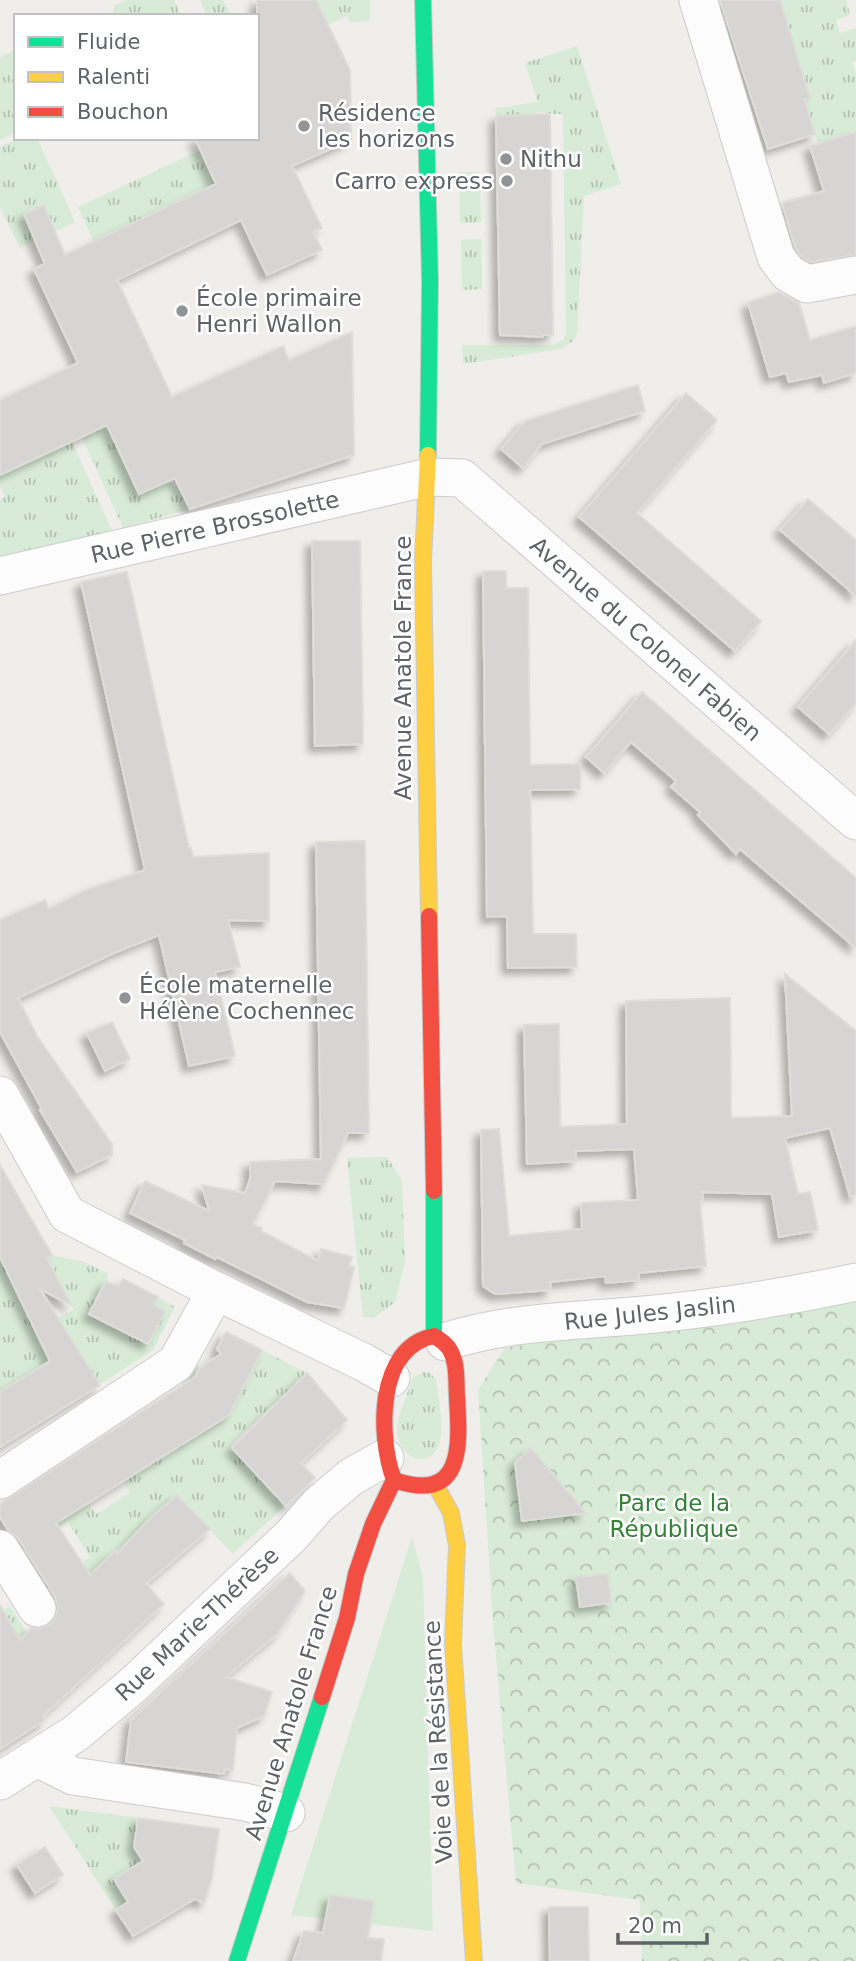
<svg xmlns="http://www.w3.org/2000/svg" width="856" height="1961" font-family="'DejaVu Sans',sans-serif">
<defs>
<pattern id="grass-tufts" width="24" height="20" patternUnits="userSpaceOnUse" patternTransform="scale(1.75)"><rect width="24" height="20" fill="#d8ebd6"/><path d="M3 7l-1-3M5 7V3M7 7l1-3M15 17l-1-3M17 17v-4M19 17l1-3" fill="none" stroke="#b2c2b1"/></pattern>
<pattern id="forest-crowns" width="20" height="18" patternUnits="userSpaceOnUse" patternTransform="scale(1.75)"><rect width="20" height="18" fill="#d8ebd6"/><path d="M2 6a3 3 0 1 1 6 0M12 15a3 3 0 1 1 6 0" fill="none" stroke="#b2c2b1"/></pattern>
<filter id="shadow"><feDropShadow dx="-6" dy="6" stdDeviation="3.5" flood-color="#0004"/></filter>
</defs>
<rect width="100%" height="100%" fill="#efeeea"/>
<g fill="url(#grass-tufts)" fill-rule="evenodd">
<path d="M127 0H174L181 16H112L115 5Z"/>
<path d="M200 0H223L231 16H207Z"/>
<path d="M316 0H370V21L350 22 347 16 328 25Z"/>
<path d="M741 0H846L850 15 836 20 840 33 856 28V61L852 62 856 74V143L852 133 818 144 802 100 809 98 788 26 719 51 713 33 754 20 750 8 710 22 707 11Z"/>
<path d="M577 46 621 184 584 196 577 334 573 341 561 349 463 364 462 345H553L563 340 566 335 563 114H545L544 112H537V115L496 116 495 108 538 102 525 63Z"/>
<path d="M16 50V132L0 140V57Z"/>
<path d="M18 138H37L75 222 20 248 0 207V147Z"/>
<path d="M201 150 216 184 94 242 78 207Z"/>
<path d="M459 172H480L481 222 460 223Z"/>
<path d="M481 239 482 289 462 290 461 240Z"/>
<path d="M107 425 139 494C172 479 173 475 190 509L123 528 82 437Z"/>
<path d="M72 442 112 531 0 557V500L5 497 0 486V475Z"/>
<path d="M387 1157 402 1180 405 1262 395 1302 374 1318 363 1317 347 1158Z"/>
<path d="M0 1222 52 1255 84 1262 109 1274 89 1314 148 1344 165 1311 154 1305 158 1297 175 1307 153 1350 99 1385 75 1346 47 1363 81 1396 55 1414 50 1405 13 1385 37 1424 5 1445 0 1437ZM52 1267 74 1310 36 1329 15 1285Z"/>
<path d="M262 1350 307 1373 230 1445 286 1505 233 1554 176 1495 94 1571 39 1669 0 1613 10 1606 26 1632 37 1623 46 1633 51 1628 42 1618 33 1573 39 1569 49 1584 90 1557 68 1522 20 1552 16 1545 54 1520 31 1483 62 1464 87 1504 97 1514 130 1492 102 1446 109 1443 130 1477 185 1443 165 1408 185 1385 179 1379 190 1363 201 1367Z"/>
<path d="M424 1372 430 1373 436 1379C438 1395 445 1430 439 1445 428 1472 397 1456 397 1430 397 1416 409 1391 413 1377Z"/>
<path d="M49 1806 138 1818 134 1847 137 1852 163 1857 144 1863 142 1861 114 1879 128 1902 116 1910Z"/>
</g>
<path fill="url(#forest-crowns)" d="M856 1294V1961H642L640 1900 516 1883 493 1622 478 1390 505 1348Z"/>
<path fill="#d8ebd6" d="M412 1537 423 1578 433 1931 291 1915Z"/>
<g fill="#d6d5d3" stroke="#deddd9" stroke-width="2" filter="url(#shadow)">
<path d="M257 0H316L350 70 351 140 292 166 322 228 313 232 322 250 267 275 241 220 117 280 172 397 283 346 289 360 352 332 354 455 190 509 175 478 139 494 107 425 0 475V400L78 363 34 269 45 264 24 214 44 205 65 255 216 184 195 138H257Z"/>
<path d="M720 0H780L810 98 804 99 815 134 768 149Z"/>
<path d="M550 114 553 335H543V337L500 335 496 116Z"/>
<path d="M856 132V255L811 262 802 257 795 247 782 203 824 191 810 146Z"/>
<path d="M779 292 799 303 810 340 856 326V373L824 383 822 375 789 382 786 373 770 377 748 303Z"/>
<path d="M638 385 645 411 542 444 523 468 501 449 525 421Z"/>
<path d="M686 393 717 420 637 513 761 621 735 651 579 517Z"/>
<path d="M808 499 856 540V596L780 530Z"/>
<path d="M312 541H360L363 744 315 746Z"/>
<path d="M483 571H506V588H528L530 765 581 764 580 789 530 790 533 934H576L577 967 508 968 507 916 487 917Z"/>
<path d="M127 572 189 848H191L193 857 269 853V921L228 920 240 967 215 972 235 1056 189 1066 159 935 114 953 18 998 37 1036 112 1144V1155L77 1172 40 1110 42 1109 0 1032V920L45 900 49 909 86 890 145 870 81 582Z"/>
<path d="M856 640V703L829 734 798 707Z"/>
<path d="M642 692 856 878V948L740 849 736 854 698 815 700 812 671 787 676 781 631 742 604 773 586 757Z"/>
<path d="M365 841 369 1133H348L322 1188V1184L275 1181 253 1224 262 1228 261 1231 318 1261 321 1249 352 1257 349 1266 354 1267 344 1308 307 1302 217 1257 215 1259 184 1243 185 1240 130 1213 145 1181 209 1211 202 1185 245 1193 250 1179V1162L321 1159 316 842Z"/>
<path d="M785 974 856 1031V1195L850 1196 830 1128 785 1138 798 1194 810 1192 818 1230 779 1237 772 1194 702 1192 703 1201H700L706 1266 638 1273 639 1280 606 1283 605 1276 550 1282 551 1290 495 1294 483 1286 481 1130 499 1129 509 1236 582 1229 581 1203 638 1200 634 1149 576 1151V1161L527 1164 524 1025 559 1024 560 1127 627 1124 626 1001 730 998 731 1118 792 1116Z"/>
<path d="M112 1022 130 1059 105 1071 87 1033Z"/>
<path d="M0 1165 52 1255 47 1258 71 1305 40 1289 100 1385 0 1447V1392L50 1361 0 1257Z"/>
<path d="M123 1279 158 1297 154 1305 165 1311 148 1344 89 1314 106 1281 118 1287Z"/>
<path d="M226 1332 262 1350 229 1415 56 1523 90 1575 115 1551 117 1554 150 1518 177 1495 210 1529 146 1584 164 1604 43 1716 45 1720 0 1749V1605L20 1640 32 1628 38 1629 49 1625 55 1618 58 1608 55 1597 18 1538 8 1530 0 1517V1504L195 1377 200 1368 221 1354 217 1349Z"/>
<path d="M307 1373 347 1420 301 1463 315 1478 286 1506 232 1448Z"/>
<path d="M531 1448 557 1479 586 1513 522 1521 515 1463Z"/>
<path d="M290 1573 305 1591 277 1634 226 1677 272 1692 264 1716 237 1728 233 1770 225 1769 224 1774 126 1762 131 1720Z"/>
<path d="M608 1574 611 1603 580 1607 576 1577Z"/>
<path d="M138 1818 219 1829 212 1878 204 1903 195 1899 133 1936 116 1910 128 1902 114 1879 143 1861 134 1847Z"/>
<path d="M45 1847 63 1875 35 1893 17 1865Z"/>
<path d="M330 1895 374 1901 368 1938 384 1939 381 1961H293L304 1931 323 1933Z"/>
<path d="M549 1907H588L589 1961H550Z"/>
</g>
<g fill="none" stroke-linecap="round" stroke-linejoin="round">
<g stroke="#cbcccc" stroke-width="39">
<g id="street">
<path d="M698 0 776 257 788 273 807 284 856 275"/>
<path d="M0 576 429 477 462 478 856 821"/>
<path d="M0 1095 67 1214 216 1291 363 1362 391 1378"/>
<path d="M445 1342C508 1321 579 1321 645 1315 716 1308 786 1297 856 1282"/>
<path d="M0 1480 176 1363 216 1291"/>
<path d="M0 1549 37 1608"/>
<path d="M37 1758 73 1776 245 1802 286 1813"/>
<path d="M0 1781 76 1733 133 1685 292 1535 318 1505 351 1477 385 1458"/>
</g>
</g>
<g stroke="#cacacb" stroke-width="18">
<g id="fast">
<path d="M423 0 430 281 428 455"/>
<path d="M434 1191V1336"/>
<path d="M237 1961 322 1697"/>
</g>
</g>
<g stroke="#cacacb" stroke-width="18">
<g id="slow">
<path d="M428 455 423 562 429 916"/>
<path d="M435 1484 451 1513 457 1545 453 1644 474 1961"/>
</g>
</g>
<g stroke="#cacacb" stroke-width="18">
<g id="jam">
<path d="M429 916 434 1191"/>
<path d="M434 1336C440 1340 446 1343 450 1350 458 1364 456 1383 457 1398 460 1445 464 1504 394 1480 378 1437 376 1347 434 1336Z"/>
<path d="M322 1697 347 1618 356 1574 373 1524 394 1480"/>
</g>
</g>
<use href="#street" stroke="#fdfcfc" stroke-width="37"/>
<use href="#fast" stroke="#16e098" stroke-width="16"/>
<use href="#slow" stroke="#ffcf43" stroke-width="16"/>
<use href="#jam" stroke="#f24e42" stroke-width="16"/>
</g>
<g fill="#919496" stroke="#fff" stroke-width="2.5">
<circle cx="304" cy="126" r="7"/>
<circle cx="506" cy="159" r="7"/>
<circle cx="507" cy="181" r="7"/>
<circle cx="182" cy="311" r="7"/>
<circle cx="125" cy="998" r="7"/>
</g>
<g text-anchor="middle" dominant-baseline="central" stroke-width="5" stroke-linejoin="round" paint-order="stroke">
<g font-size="23" fill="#5f6368" stroke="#fff" text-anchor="start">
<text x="318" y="113">Résidence<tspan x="318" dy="26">les horizons</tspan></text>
<text x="520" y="159">Nithu</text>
<text x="493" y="181" text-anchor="end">Carro express</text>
<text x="196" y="298">École primaire<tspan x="196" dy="26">Henri Wallon</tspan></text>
<text x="139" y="985">École maternelle<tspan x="139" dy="26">Hélène Cochennec</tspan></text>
</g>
<g font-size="23" fill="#5f6368" stroke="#fff">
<text transform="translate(215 527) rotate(-13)">Rue Pierre Brossolette</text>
<text transform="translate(646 639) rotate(41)">Avenue du Colonel Fabien</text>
<text transform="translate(403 668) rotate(-90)">Avenue Anatole France</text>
<text transform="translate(650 1313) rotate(-6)">Rue Jules Jaslin</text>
<text transform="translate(197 1624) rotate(-43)">Rue Marie-Thérèse</text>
<text transform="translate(291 1713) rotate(-73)">Avenue Anatole France</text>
<text transform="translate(438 1742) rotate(-93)">Voie de la Résistance</text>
</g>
<g font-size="23" fill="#348238" stroke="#fff">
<text x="674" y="1503">Parc de la<tspan x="674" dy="26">République</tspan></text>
</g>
</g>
<rect x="14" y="14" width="245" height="126" fill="#ffffff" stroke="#bfc1c3" stroke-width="2"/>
<rect x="28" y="37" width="35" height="10" fill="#16e098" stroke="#bfc1c3" stroke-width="2"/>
<text x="77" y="49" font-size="21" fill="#5f6368">Fluide</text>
<rect x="28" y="72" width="35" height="10" fill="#ffcf43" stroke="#bfc1c3" stroke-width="2"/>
<text x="77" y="84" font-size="21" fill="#5f6368">Ralenti</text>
<rect x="28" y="107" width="35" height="10" fill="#f24e42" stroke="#bfc1c3" stroke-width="2"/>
<text x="77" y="119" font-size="21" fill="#5f6368">Bouchon</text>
<path d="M618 1933v10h89v-10" fill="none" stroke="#5f6368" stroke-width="3.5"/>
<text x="628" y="1933" font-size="21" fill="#5f6368" stroke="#ffffff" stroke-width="5" paint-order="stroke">20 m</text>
</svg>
